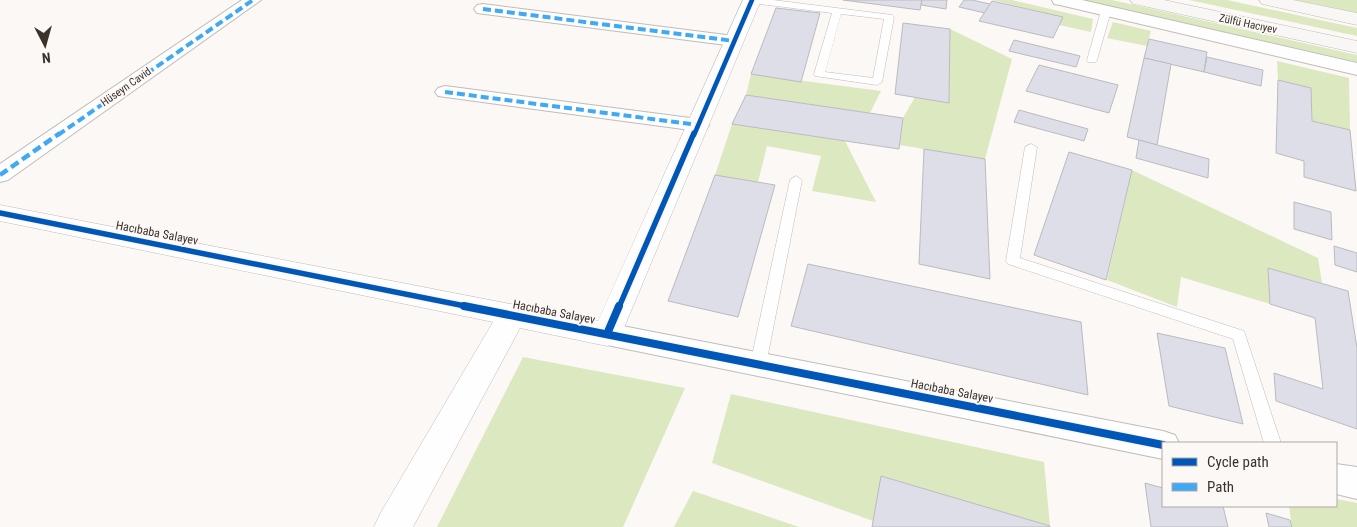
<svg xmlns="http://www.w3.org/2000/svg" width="1357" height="527" font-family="'Roboto Condensed',sans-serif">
<rect width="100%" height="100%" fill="#fbf8f6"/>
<g fill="#dce8c0">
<path d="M993 0H1012L1093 19 1091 32 1059 25 1062 17Z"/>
<path d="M1083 0H1112L1357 55V62Z"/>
<path d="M1189 0H1227L1357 28V36Z"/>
<path d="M1295 0H1357V13Z"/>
<path d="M1113 22 1151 31 1147 46 1107 38Z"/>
<path d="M950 29 1012 59 985 159 900 145 903 118 915 97 949 102Z"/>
<path d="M1277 61 1349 78 1350 130 1312 121 1311 88 1278 80Z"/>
<path d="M751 74 881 91 870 113 746 95Z"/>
<path d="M732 124 845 141 876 202 812 191 821 156 767 146 758 182 715 175Z"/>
<path d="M1132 170 1318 258 1322 283 1268 268 1270 304 1181 277 1177 307 1107 280Z"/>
<path d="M523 357 685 388 623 527H437Z"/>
<path d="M731 394 1044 462 1050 526 882 476 873 521 712 463Z"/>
<path d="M693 491 799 527H674Z"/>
<path d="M1336 499 1357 503V527H1292L1289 506H1336Z"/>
</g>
<g fill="#dedee9" stroke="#bbbabe">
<path d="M843 0H922L920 10Z"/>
<path d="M922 0H947L946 9 921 5Z"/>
<path d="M964 0H972L990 4 985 13 959 7Z"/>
<path d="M992 1 1063 17 1053 38 979 21Z"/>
<path d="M776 8 820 13 801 82 751 74Z"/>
<path d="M903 23 950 29 949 103 895 94Z"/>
<path d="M1149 39 1207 52 1204 72 1144 58Z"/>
<path d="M1014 40 1080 56 1076 67 1009 51Z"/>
<path d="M1207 57 1263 70 1261 86 1204 72Z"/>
<path d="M1144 58 1171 64 1157 145 1127 137Z"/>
<path d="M1039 65 1118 85 1109 113 1026 91Z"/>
<path d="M1278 80 1311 88 1312 121 1350 130 1356 191 1304 177V161L1276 153Z"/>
<path d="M746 95 903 118 899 149 732 124Z"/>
<path d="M1019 110 1088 129 1084 141 1014 122Z"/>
<path d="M1139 140 1209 159 1208 178 1136 158Z"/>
<path d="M924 149 985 159 990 279 919 264Z"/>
<path d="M1069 152 1132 170 1106 280 1034 255Z"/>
<path d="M715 175 775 185 738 317 668 301Z"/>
<path d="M1294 202 1331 212 1332 240 1294 229Z"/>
<path d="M1334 246 1357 253V272L1335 265Z"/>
<path d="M808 264 1081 322 1088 395 791 326Z"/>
<path d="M1268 268 1348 291 1357 348V429L1276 401 1274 373 1323 389 1315 318 1270 304Z"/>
<path d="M1157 333 1225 348 1243 424 1169 406Z"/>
<path d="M881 476 1050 526V527H872Z"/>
<path d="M1145 483 1163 488V506H1223L1228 527H1151Z"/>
<path d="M1266 513 1290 520 1292 527H1269Z"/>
</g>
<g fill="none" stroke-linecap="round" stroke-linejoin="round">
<g stroke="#c1bcb8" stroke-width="1">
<g id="service">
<path d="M748 0H773L892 15 894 17 882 82 877 85 815 76 814 74 832 13 752 3ZM841 14 884 19 873 78 825 72Z"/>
<path d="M1106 8 1111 11 1097 60 1096 62H1088L1087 60 1101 11Z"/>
<path d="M1031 144 1037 147 1020 258 1244 331 1281 443H1264L1233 339 1008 264 1006 261 1025 147Z"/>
<path d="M796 176 802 180 766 365 764 369 758 371 752 369 750 365 790 180Z"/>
</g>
</g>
<g stroke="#c1bcb8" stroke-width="2">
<g id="minor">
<path d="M242 0H261L8 180 0 182V164Z"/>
<path d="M1052 0H1082L1357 63V75L1060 5 1054 4Z"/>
<path d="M483 4 734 36 740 37 743 41 740 45 734 46 477 13 474 9 477 5Z"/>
<path d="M445 86 698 119 706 120 709 125 706 130 698 131 438 96 435 92 438 88Z"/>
<path d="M607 323 1163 431 1175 435 1179 443H1163V459L607 345 597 342 593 334 597 326Z"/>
<path d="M1336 464 1357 467V499L1336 494Z"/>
</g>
</g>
<g stroke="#c1bcb8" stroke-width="1">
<path id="tertiary" d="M743 0H761L618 342 607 346 520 328 413 527H374L380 514 493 322 0 221V205L598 321Z"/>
</g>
<g stroke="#c1bcb8" stroke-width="1">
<g id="secondary">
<path d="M1130 0H1164L1357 41V53L1139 5 1133 4Z"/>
<path d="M1259 0H1293L1357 13V25L1262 4Z"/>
</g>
</g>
<use href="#service" fill="#fefefe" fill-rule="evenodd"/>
<use href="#minor" fill="#fefefe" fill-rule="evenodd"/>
<use href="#tertiary" fill="#fefefe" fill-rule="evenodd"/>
<use href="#secondary" fill="#f9f7f5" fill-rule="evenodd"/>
<g stroke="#3fa9f5" stroke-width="4" stroke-dasharray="8 4" stroke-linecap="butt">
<path d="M483 9 734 41"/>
<path d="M445 92 698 125"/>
<path d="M58 135 253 0"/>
</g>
<path stroke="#3fa9f5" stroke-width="4.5" stroke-dasharray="9 4.5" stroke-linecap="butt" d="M0 175 60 133"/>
<g stroke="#fcf8f5" stroke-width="7">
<path id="cycleway-far2" d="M694 135 752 0"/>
</g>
<g stroke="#fcf8f5" stroke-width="9">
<g id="cycleway-far1">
<path d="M0 213 470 307"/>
<path d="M619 307 694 133"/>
</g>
</g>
<g stroke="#fcf8f5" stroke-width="11">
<g id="cycleway">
<path d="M464 306 1163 445"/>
<path d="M607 334 619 306"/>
</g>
</g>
<use href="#cycleway-far2" stroke="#0057b8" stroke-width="4.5"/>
<use href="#cycleway-far1" stroke="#0057b8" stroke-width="5.5"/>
<use href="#cycleway" stroke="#0057b8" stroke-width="8"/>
</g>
<g text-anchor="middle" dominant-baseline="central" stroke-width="4" stroke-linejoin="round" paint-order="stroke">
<g font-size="11" fill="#3a322b" stroke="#fcf8f5">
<text transform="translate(1248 24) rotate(12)">Zülfü Hacıyev</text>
<text transform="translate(126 87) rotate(-35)">Hüseyn Cavid</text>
</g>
<g font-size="12" fill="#3a322b" stroke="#fcf8f5">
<text transform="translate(157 233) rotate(11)">Hacıbaba Salayev</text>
<text transform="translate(554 312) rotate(11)">Hacıbaba Salayev</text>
<text transform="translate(952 391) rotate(11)">Hacıbaba Salayev</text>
</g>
</g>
<rect x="1162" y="442" width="175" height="65" fill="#fcf8f5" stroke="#aea9a4"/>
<rect x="1172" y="458" width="25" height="8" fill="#0057b8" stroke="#aea9a4"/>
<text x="1207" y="467" font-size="15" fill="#3a322b">Cycle path</text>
<rect x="1172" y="483" width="25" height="8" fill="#3fa9f5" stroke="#aea9a4"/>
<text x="1207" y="492" font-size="15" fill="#3a322b">Path</text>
<g transform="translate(45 45) rotate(174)" stroke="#fcf8f5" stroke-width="4" paint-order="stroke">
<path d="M0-4L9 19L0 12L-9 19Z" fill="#3a322b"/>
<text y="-8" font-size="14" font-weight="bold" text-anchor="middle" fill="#3a322b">N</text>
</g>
</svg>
